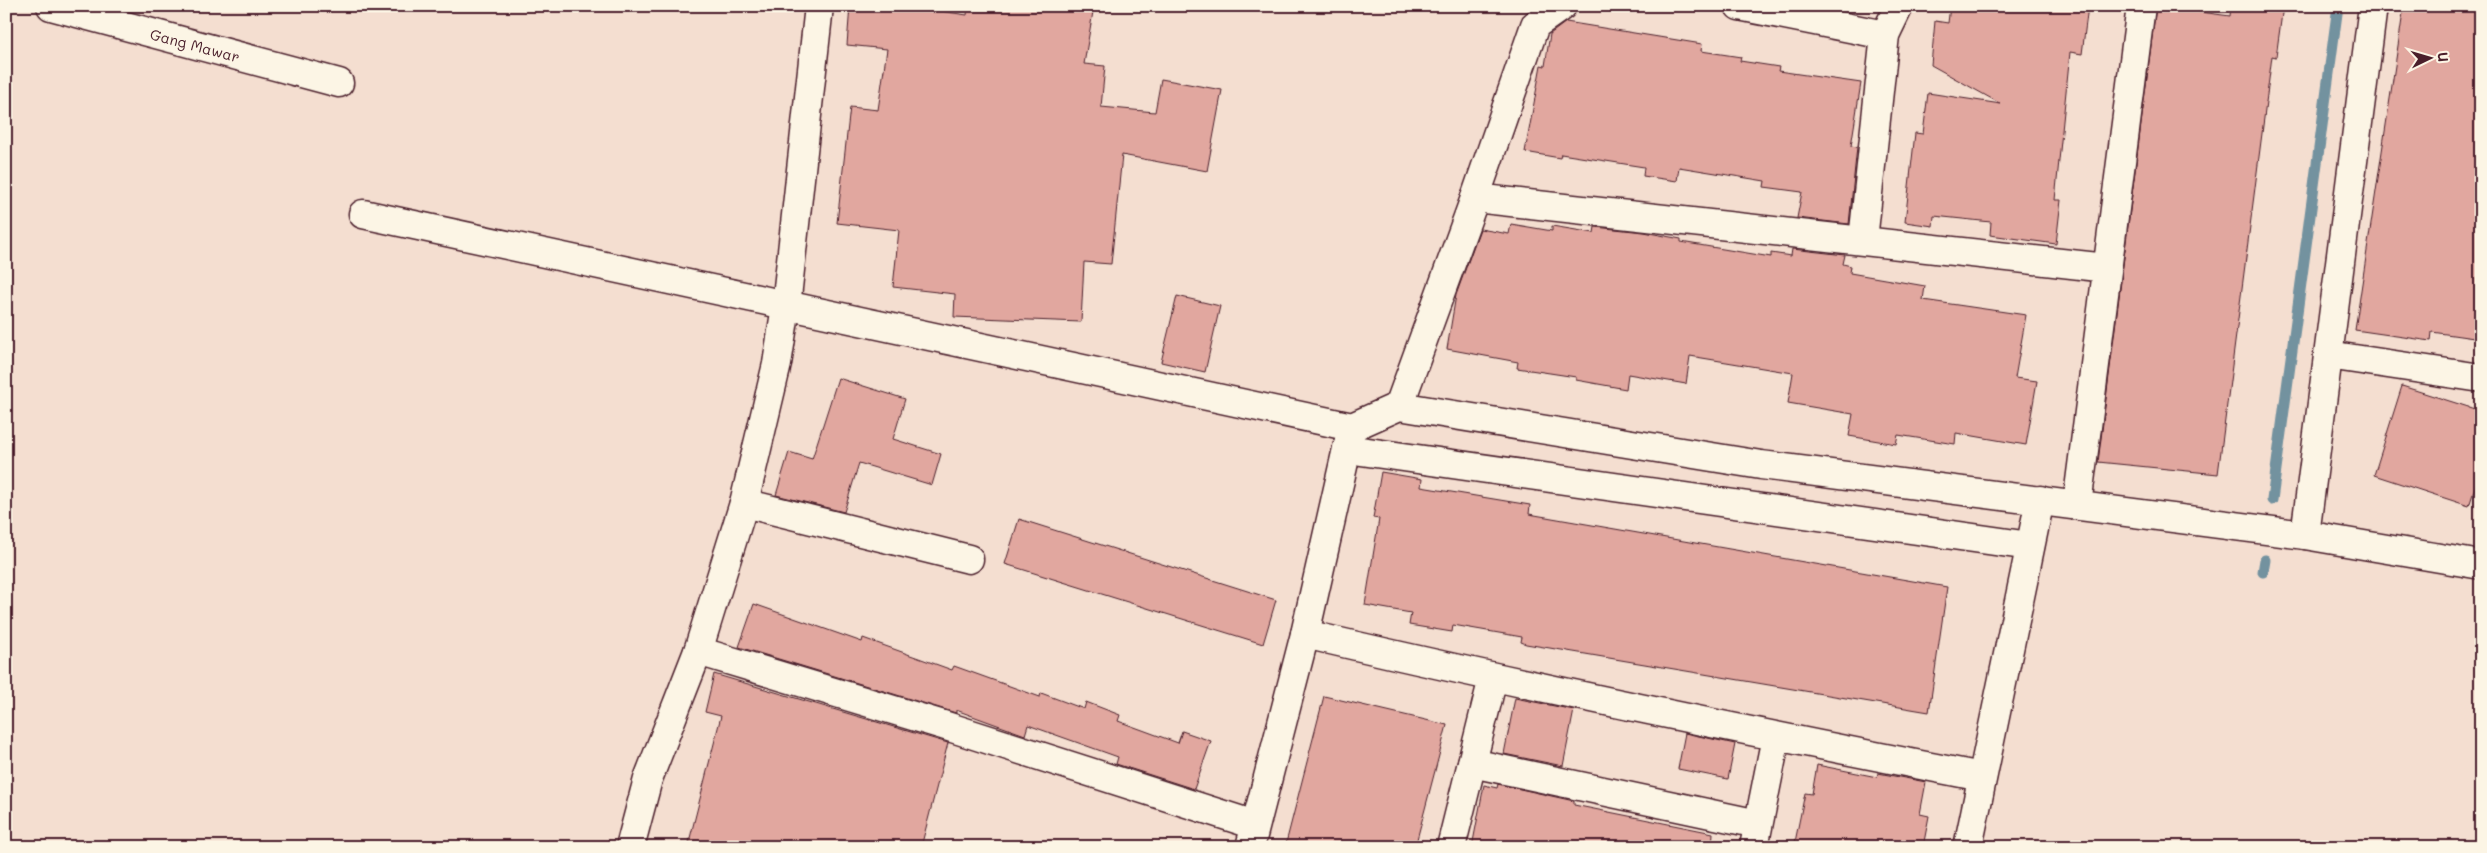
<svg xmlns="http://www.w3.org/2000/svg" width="2487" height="853" font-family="Mali,sans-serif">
<rect width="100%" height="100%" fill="#f4ded0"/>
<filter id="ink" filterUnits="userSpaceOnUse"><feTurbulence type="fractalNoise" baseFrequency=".02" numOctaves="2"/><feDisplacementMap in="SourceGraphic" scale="10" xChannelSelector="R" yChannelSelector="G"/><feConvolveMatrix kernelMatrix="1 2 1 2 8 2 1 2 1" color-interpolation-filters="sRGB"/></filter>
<g filter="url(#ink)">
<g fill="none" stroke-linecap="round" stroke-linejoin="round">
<g stroke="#73929f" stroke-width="11">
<path d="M2272 500 2338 6"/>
<path d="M2263 572 2265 560"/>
</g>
</g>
<g fill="#e1a79f" stroke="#4a1f2b">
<path d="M850 6H907L967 15 968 6H1094L1084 64 1105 66 1101 107 1155 112 1161 79 1222 90 1207 171 1122 155 1111 264 1084 262 1081 322 954 317 955 294 893 287 899 230 837 223 850 107 878 110 887 49 847 45Z"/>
<path d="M1950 6H2088L2082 54 2070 52 2055 200H2061L2056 244 1990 235 1991 222 1934 216 1933 226 1905 222 1915 133 1923 134 1928 93 2001 104 1931 65 1935 21 1948 23Z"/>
<path d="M2156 6 2230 16 2231 6H2283L2276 57 2272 56 2218 474 2098 462Z"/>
<path d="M2404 6H2481V339L2432 332 2431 341 2355 330Z"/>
<path d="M1566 22 1702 44 1701 51 1741 57 1740 61 1779 67 1778 71 1861 83 1851 146 1857 147 1849 224 1797 218 1802 192 1764 187 1765 181 1679 167 1677 181 1643 176 1644 167 1561 154 1560 158 1525 152 1541 65 1545 66 1550 34Z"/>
<path d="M1511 224 1552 231V226L1594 233 1595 227 1644 232 1681 239V242L1771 257V253L1791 256 1792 249 1845 255 1843 264 1851 266 1850 273 1925 286 1923 300 2026 315 2015 378 2037 381 2026 445 1956 433 1955 444 1898 435 1896 444 1849 436 1853 414 1788 403 1793 373 1690 356 1686 384 1628 374 1626 389 1576 380V377L1517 368 1518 362 1447 349 1456 295 1480 229 1509 234Z"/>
<path d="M1177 296 1220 306 1205 372 1161 362Z"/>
<path d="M838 378 905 399 893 439 941 454 932 485 859 463 844 512 776 495 789 452 812 459Z"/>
<path d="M2402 386 2481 411V469L2469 506 2374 475Z"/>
<path d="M1381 472 1422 479 1421 487 1530 505 1529 514 1947 587 1929 712 1526 644 1521 642 1522 637 1453 625 1452 632 1409 625 1411 613 1365 605 1379 519 1373 518Z"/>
<path d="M1019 519 1276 600 1263 644 1005 564Z"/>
<path d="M754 604 862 642 863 638 952 670 954 666 1040 697 1041 693 1084 709 1086 702 1120 715 1118 721 1178 743 1182 731 1211 741 1194 789 1116 764 1118 757 1028 725 1025 735 956 710V713L739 647Z"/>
<path d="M714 674 948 743 921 847H710L689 842 721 716 705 712Z"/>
<path d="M1324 696 1447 725 1415 847H1285Z"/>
<path d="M1515 698 1574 710 1563 766 1504 754Z"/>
<path d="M1685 733 1735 744 1728 779 1678 769Z"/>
<path d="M1817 765 1877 777 1878 773 1926 782 1920 814 1929 816 1923 847H1794L1805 793 1812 794Z"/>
<path d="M1498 784 1574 801V805L1713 833 1712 847H1472L1484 785 1497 788Z"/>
</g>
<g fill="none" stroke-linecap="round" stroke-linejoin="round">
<g stroke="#4a1f2b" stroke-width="31">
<g id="minor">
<path d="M51 6 339 83"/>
<path d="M1739 6 1885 35"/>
<path d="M1475 198 2107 268"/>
<path d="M363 214 1352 427 1399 406 1761 465 2305 535 2481 565"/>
<path d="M1863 240 1885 35 1899 6"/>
<path d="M2328 355 2481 378"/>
<path d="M1399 406 1475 198 1535 25 1562 6"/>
<path d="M1347 449 2030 546"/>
<path d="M744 503 969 559"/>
<path d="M2077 505 2141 6"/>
<path d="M2305 535 2373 6"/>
<path d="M1305 634C1530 687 1756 733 1982 777"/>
<path d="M698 651 943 725 1255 825"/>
<path d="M1472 763 1758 824"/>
<path d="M630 847 648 779 698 651 744 503 777 364 786 306 819 6"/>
<path d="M1250 847 1305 634 1351 431"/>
<path d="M1451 847 1493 678"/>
<path d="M1754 847 1776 737"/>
<path d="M1968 847 2040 500"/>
</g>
</g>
<use href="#minor" stroke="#fcf5e5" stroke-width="28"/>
</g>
</g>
<g text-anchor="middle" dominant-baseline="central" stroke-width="4.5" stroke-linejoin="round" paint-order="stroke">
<g font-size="15" fill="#4a1f2b" stroke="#fcf5e5">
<text transform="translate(195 45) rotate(15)">Gang Mawar</text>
</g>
</g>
<rect width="2487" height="853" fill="none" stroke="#fcf5e5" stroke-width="25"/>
<rect x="12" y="12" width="2462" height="828" fill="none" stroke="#4a1f2b" stroke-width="2" filter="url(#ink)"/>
<g transform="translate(2430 58) rotate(85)" stroke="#fcf5e5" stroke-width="4" paint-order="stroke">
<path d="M0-4L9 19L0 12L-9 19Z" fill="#4a1f2b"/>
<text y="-8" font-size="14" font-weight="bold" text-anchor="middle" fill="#4a1f2b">U</text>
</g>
</svg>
